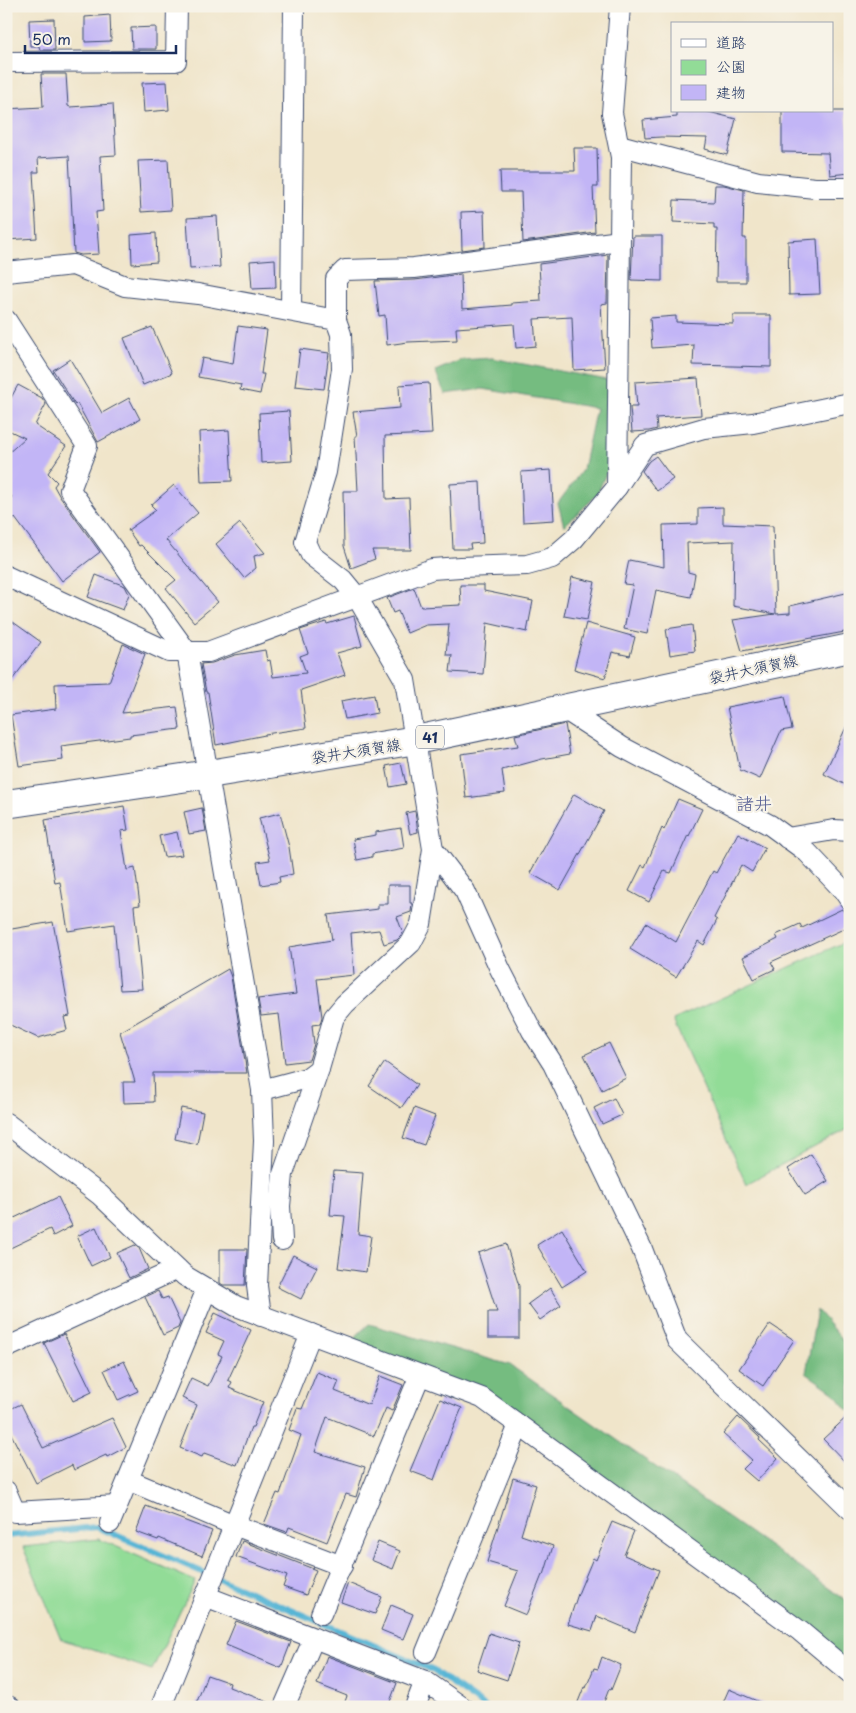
<svg xmlns="http://www.w3.org/2000/svg" width="856" height="1713" font-family="'Playpen Sans','Klee One',sans-serif">
<rect width="100%" height="100%" fill="#f7f3e8"/>
<filter id="ink" filterUnits="userSpaceOnUse"><feTurbulence type="fractalNoise" baseFrequency=".02" numOctaves="2"/><feDisplacementMap in="SourceGraphic" scale="10" xChannelSelector="R" yChannelSelector="G"/><feConvolveMatrix kernelMatrix="1 2 1 2 8 2 1 2 1" color-interpolation-filters="sRGB"/></filter>
<filter id="wash" filterUnits="userSpaceOnUse"><feTurbulence type="fractalNoise" baseFrequency=".0096" numOctaves="4" result="noise"/><feDisplacementMap in="SourceGraphic" scale="20" xChannelSelector="R" yChannelSelector="G"/><feGaussianBlur stdDeviation="1.12" result="paint"/><feColorMatrix in="noise" values="0 0 0 0 0 0 0 0 0 0 0 0 0 0 0 0 0 1.4 0 .05"/><feComposite in="paint" operator="in"/></filter>
<g filter="url(#wash)">
<rect width="100%" height="100%" fill="#f0e5ca"/>
<g fill="#92dc97" stroke="#56867a">
<path d="M847 941 850 943V1128L746 1184 673 1020Z"/>
<path d="M99 1539 195 1581 152 1670 61 1639 23 1547Z"/>
</g>
<g fill="#75bc80" stroke="#48766f">
<path d="M492 358 607 380 618 417 607 471 597 495 564 526 558 503 583 469 596 408 483 389 445 394 435 371 461 360Z"/>
<path d="M817 1310 850 1349V1412L833 1392 806 1373Z"/>
<path d="M369 1324 510 1365 850 1603V1669L482 1398 349 1348 357 1335Z"/>
</g>
<g fill="none" stroke-linecap="round" stroke-linejoin="round">
<path stroke="#57b5d5" stroke-width="6" d="M6 1536 97 1527 434 1671 485 1707"/>
</g>
<g id="blocks">
<g fill="#c2b5f6">
<path d="M110 15 111 41 85 42V17Z"/>
<path d="M54 19 55 50H40L39 46H30L29 20Z"/>
<path d="M156 27V49H132L131 28Z"/>
<path d="M41 74H66L68 106 70 107 113 104 116 155 100 156 103 211 96 212 99 254 81 255 74 253 69 156 38 158 39 172H33L37 238 6 240V189H9L6 109 43 107Z"/>
<path d="M167 82 169 110 144 112 142 83Z"/>
<path d="M677 111H705L736 119 727 155 705 149 707 138 661 137 645 138 643 120 677 117Z"/>
<path d="M782 111H846L850 150V173L830 175 828 153 782 152Z"/>
<path d="M574 148H597L598 187H593L595 232 523 242 521 192H501L500 171H575Z"/>
<path d="M168 160 171 210 141 212 138 161Z"/>
<path d="M715 185H724L744 190 743 238H746V282H716L717 229H714V224L673 222 674 200 714 202Z"/>
<path d="M484 211 485 247 462 250 461 212Z"/>
<path d="M217 216 220 267 190 269 187 218Z"/>
<path d="M156 233 157 262 132 264 131 235Z"/>
<path d="M633 236H662V281L631 280Z"/>
<path d="M817 239 820 294 789 295 788 241Z"/>
<path d="M608 255 607 303 601 304 605 368 574 370 572 317 534 319 536 346 516 348 514 324 456 328 457 340 408 342 387 345 385 315 379 316 375 281 415 280 461 274 462 309 512 305V303L541 301 539 264Z"/>
<path d="M275 259 276 288 252 289 250 261Z"/>
<path d="M733 315H771V367L693 365 694 345 652 348 650 318 676 316V322L733 324Z"/>
<path d="M238 326 267 330 261 374H264L260 394 240 390 241 385 198 377 202 358 233 364Z"/>
<path d="M152 327 172 373 143 385 124 338Z"/>
<path d="M300 349 329 353 324 389 295 386Z"/>
<path d="M70 359 102 413 129 398 140 419 98 442 77 403 75 405 53 370Z"/>
<path d="M698 378 701 415 656 418 657 429 649 431 632 432 630 407H637L635 382Z"/>
<path d="M429 383 432 434 385 436 386 499 409 498 411 550H372L375 559 351 568 344 546 343 491H358L355 436H357L353 412 400 408 399 385Z"/>
<path d="M18 385 42 398 46 404 35 425 66 446 48 473 57 482 54 486 60 497 100 552 62 581 15 518 6 527V502L12 497 6 490V455L25 438 6 429V407Z"/>
<path d="M289 411 292 461 261 463 259 413Z"/>
<path d="M229 430 232 481 201 482 199 432Z"/>
<path d="M656 456 673 479 657 491 642 471 649 461Z"/>
<path d="M551 470 554 520 523 522 521 472Z"/>
<path d="M480 482 483 543 470 544 471 549H453L450 484Z"/>
<path d="M174 485 198 513 166 540 218 602 194 622 166 588 176 580 141 545 139 546 128 530 156 510 151 505Z"/>
<path d="M723 507V524L773 526 776 614 790 613V606L850 592V631L742 651 733 620 775 614 733 606 734 541 687 543 688 572 695 574 691 597 656 590 647 634 624 629 633 585 624 584 629 560 664 567 663 525 698 524V508Z"/>
<path d="M240 523 265 553 254 556 256 568 244 578 216 544Z"/>
<path d="M96 575 125 586 129 594 123 610 88 597Z"/>
<path d="M572 577 595 582 587 620 564 616Z"/>
<path d="M460 585H484V591L533 601 527 632 487 623 483 674 450 672 452 655H446L449 624 426 625 407 633 398 611 393 613 387 598 414 588 421 607 461 605Z"/>
<path d="M354 616 362 646 337 653 345 675 301 690 306 728 265 734V735L216 745 208 692H206L201 664 212 663 235 655 265 650 267 661 270 660 273 677 306 673 300 656 308 653 300 630 326 622 327 624Z"/>
<path d="M6 617 41 642 6 688Z"/>
<path d="M586 623 635 637 630 656 612 652 605 678 574 669Z"/>
<path d="M692 625 695 651 670 655 666 629Z"/>
<path d="M123 644 145 654 122 713 177 707 180 729 130 735V737L61 746 63 760 19 766 11 715 56 709 55 684 109 682Z"/>
<path d="M374 695 377 713 345 719 341 701Z"/>
<path d="M785 696 792 729 781 731 760 779 740 770 727 707Z"/>
<path d="M850 719V787L824 774Z"/>
<path d="M565 724 570 754 542 759 502 770 505 793 466 798 461 754 518 746 515 735Z"/>
<path d="M401 763 406 784 390 787 386 766Z"/>
<path d="M574 794 604 811 560 890 530 873Z"/>
<path d="M678 799 702 809 689 836 688 835 671 873 664 871 649 902 629 891 642 865 645 867 662 828 664 830Z"/>
<path d="M124 806 128 830 121 831 127 870 135 868 140 905 134 906 142 989 120 990 114 924 68 931 60 882 55 883 45 820Z"/>
<path d="M202 808 206 831 189 834 184 812Z"/>
<path d="M415 811 418 832 410 834 406 813Z"/>
<path d="M280 813 289 847 293 874 279 877 280 882 261 885 257 862 270 860 259 818Z"/>
<path d="M401 828 404 848 372 854V857L357 860 353 839 376 835V832Z"/>
<path d="M177 832 182 855 164 857 159 836Z"/>
<path d="M738 833 765 848 752 872 741 865 714 918 717 920 704 945 698 941 676 977 630 949 646 923 676 942 713 871 716 873Z"/>
<path d="M388 885H410V903H412L411 912 397 917 403 933 401 936 397 940 384 944 379 930 351 933 354 975 317 979 322 1017 320 1024 312 1025 314 1044 309 1060 285 1063 279 1014 261 1016 258 999 296 994 289 947 332 940 328 915 378 909V904H388Z"/>
<path d="M842 909 850 921V926L771 962 775 969 754 979 743 957 778 939 776 935 800 924 802 928Z"/>
<path d="M53 922 70 1016 64 1017 67 1030 38 1038 6 1023V930Z"/>
<path d="M228 969 231 977 247 1073H153L154 1102 124 1103 123 1082H135L120 1032Z"/>
<path d="M609 1043 626 1078 602 1090 584 1055Z"/>
<path d="M385 1062 417 1085 401 1108 369 1086Z"/>
<path d="M614 1098 622 1115 602 1124 594 1108Z"/>
<path d="M181 1108 203 1112 197 1144 175 1139Z"/>
<path d="M414 1108 435 1116 424 1145 403 1138Z"/>
<path d="M811 1154 828 1181 805 1195 788 1169Z"/>
<path d="M334 1171 363 1173 358 1234 371 1236 366 1272 338 1268 345 1216 330 1215Z"/>
<path d="M58 1197 72 1226 53 1236 50 1229 6 1250V1222Z"/>
<path d="M96 1227 110 1257 91 1266 77 1236Z"/>
<path d="M562 1229 587 1271 562 1287 537 1245Z"/>
<path d="M506 1244 519 1286V1338H488V1312H497L478 1253Z"/>
<path d="M135 1245 139 1248 148 1269 129 1278 117 1253Z"/>
<path d="M220 1249H247L245 1285H223L220 1283Z"/>
<path d="M293 1255 317 1267 301 1299 277 1287Z"/>
<path d="M550 1288 561 1305 540 1320 528 1304Z"/>
<path d="M158 1291 162 1299 168 1297 180 1323 178 1328 163 1335 145 1297Z"/>
<path d="M215 1313 251 1330 228 1380 232 1382 229 1388 263 1402 253 1427H251L237 1465 204 1453 202 1457 180 1448 197 1405 182 1398 191 1378 208 1386 222 1356 218 1354 224 1341 206 1333Z"/>
<path d="M770 1324 794 1340 763 1386 739 1369Z"/>
<path d="M64 1334 92 1392 73 1401 44 1343Z"/>
<path d="M124 1361 138 1391 118 1400 104 1370Z"/>
<path d="M317 1372 339 1381 335 1391 369 1405 380 1376 403 1385 392 1411 386 1408 374 1436 327 1417 315 1452 365 1467 356 1497 346 1494 327 1542 289 1527 287 1532 264 1524 277 1493 280 1494 301 1435 289 1430 297 1408 302 1409Z"/>
<path d="M440 1399 462 1408 451 1433 434 1480 410 1471Z"/>
<path d="M21 1404 43 1448 112 1418 126 1447 107 1457 106 1455 74 1470 72 1465 36 1483 6 1424V1411Z"/>
<path d="M850 1414V1467L823 1439Z"/>
<path d="M738 1417 760 1438 759 1440 778 1458 757 1481 743 1469 752 1460 723 1434Z"/>
<path d="M513 1478 536 1485 521 1535 553 1546 544 1575H542L526 1615 504 1606 518 1571 487 1562Z"/>
<path d="M146 1506 212 1531 202 1556 159 1538 158 1540 136 1532Z"/>
<path d="M612 1522 634 1531 624 1555 659 1570 635 1632 597 1616 592 1631 568 1624 578 1594 593 1558 596 1560Z"/>
<path d="M242 1541 316 1570 306 1595 283 1587 287 1576 236 1557Z"/>
<path d="M378 1542 400 1551 393 1569 371 1560Z"/>
<path d="M348 1583 382 1597 375 1614 341 1602Z"/>
<path d="M391 1605 413 1614 403 1639 381 1630Z"/>
<path d="M236 1621 291 1642 281 1668 226 1645Z"/>
<path d="M489 1633 519 1643 507 1680 477 1670Z"/>
<path d="M327 1656 397 1683 388 1707H343L347 1696 317 1684Z"/>
<path d="M602 1657 621 1665 611 1690 609 1689 602 1707H576L584 1687 586 1688 594 1668 598 1669Z"/>
<path d="M207 1675 230 1683 229 1687 273 1704 272 1707H195Z"/>
<path d="M729 1689 771 1707H721Z"/>
</g>
</g>
</g>
<g filter="url(#ink)">
<use href="#blocks" fill-opacity="0" stroke="#3b4a6e" stroke-width="1"/>
<g fill="none" stroke-linecap="round" stroke-linejoin="round">
<g stroke="#3b4a6e" stroke-width="22">
<g id="minor">
<path d="M6 62 176 61 177 6"/>
<path d="M619 145 758 182 815 188H850"/>
<path d="M6 272 73 265 125 286 198 294 336 320 341 334 342 369 326 472 305 542 311 555 343 580 357 597 405 680 433 849 421 924 411 943 345 1004 334 1017 319 1069 307 1078 262 1090"/>
<path d="M291 311 294 6"/>
<path d="M6 320 87 446 70 490 187 652 262 1090 264 1141 257 1286 261 1316"/>
<path d="M336 320V279L345 270 414 268 620 241"/>
<path d="M617 487 621 157 612 113 620 6"/>
<path d="M6 576 169 652H208L432 569 460 567 527 565 552 558 574 539 617 487 645 445 704 428 753 423 850 403"/>
<path d="M564 709 622 747 770 825 807 852 843 890 850 900"/>
<path d="M787 838 834 830 850 831"/>
<path d="M433 849 465 891 500 969 532 1031 553 1064 642 1249 677 1340 850 1509"/>
<path d="M6 1123 100 1195 185 1276 236 1306 482 1398 800 1631 850 1673"/>
<path d="M282 1240 280 1206 283 1174 319 1069"/>
<path d="M6 1348 177 1269"/>
<path d="M128 1480 234 1525 342 1566"/>
<path d="M6 1491 15 1512 117 1506"/>
<path d="M110 1523 207 1289"/>
<path d="M205 1596 425 1681 415 1707"/>
<path d="M321 1614 420 1375"/>
<path d="M426 1652 519 1425"/>
<path d="M425 1681 462 1707"/>
<path d="M6 1705 10 1707"/>
<path d="M161 1707 311 1334"/>
<path d="M284 1707 314 1638"/>
</g>
</g>
<g stroke="#3b4a6e" stroke-width="30">
<path id="primary" d="M6 804 209 774 416 740 850 648"/>
</g>
<use href="#minor" stroke="#fff" stroke-width="20"/>
<use href="#primary" stroke="#fff" stroke-width="28"/>
</g>
</g>
<g text-anchor="middle" dominant-baseline="central" stroke-width="4.5" stroke-linejoin="round" paint-order="stroke">
<rect fill="#f7f3e8" stroke="#5d6a87" stroke-width="1" x="416" y="725.5" width="28" height="23" rx="4"/>
<g font-size="14" font-weight="bold" fill="#1b2f5e">
<text x="430" y="737">41</text>
</g>
<g font-size="15" fill="#1b2f5e" stroke="#f7f3e8">
<text transform="translate(753 668) rotate(-12)">袋井大須賀線</text>
<text transform="translate(356 750) rotate(-9)">袋井大須賀線</text>
</g>
<g font-size="18" fill="#555e93" stroke="#f7f3e8">
<text x="754" y="802">諸井</text>
</g>
</g>
<rect width="856" height="1713" fill="none" stroke="#f7f3e8" stroke-width="25"/>
<rect x="671" y="22" width="162" height="90" fill="#f7f3e8" stroke="#9fa5b1"/>
<rect x="681" y="39" width="25" height="8" fill="#ffffff" stroke="#9fa5b1"/>
<text x="716" y="48" font-size="15" fill="#1b2f5e">道路</text>
<rect x="681" y="60" width="25" height="15" fill="#92dc97" stroke="#9fa5b1"/>
<text x="716" y="72" font-size="15" fill="#1b2f5e">公園</text>
<rect x="681" y="85" width="25" height="15" fill="#c2b5f6" stroke="#9fa5b1"/>
<text x="716" y="98" font-size="15" fill="#1b2f5e">建物</text>
<path d="M25 45v8h151v-8" fill="none" stroke="#1b2f5e" stroke-width="2.5"/>
<text x="32" y="45" font-size="15" fill="#1b2f5e" stroke="#f7f3e8" stroke-width="4" paint-order="stroke">50 m</text>
</svg>
